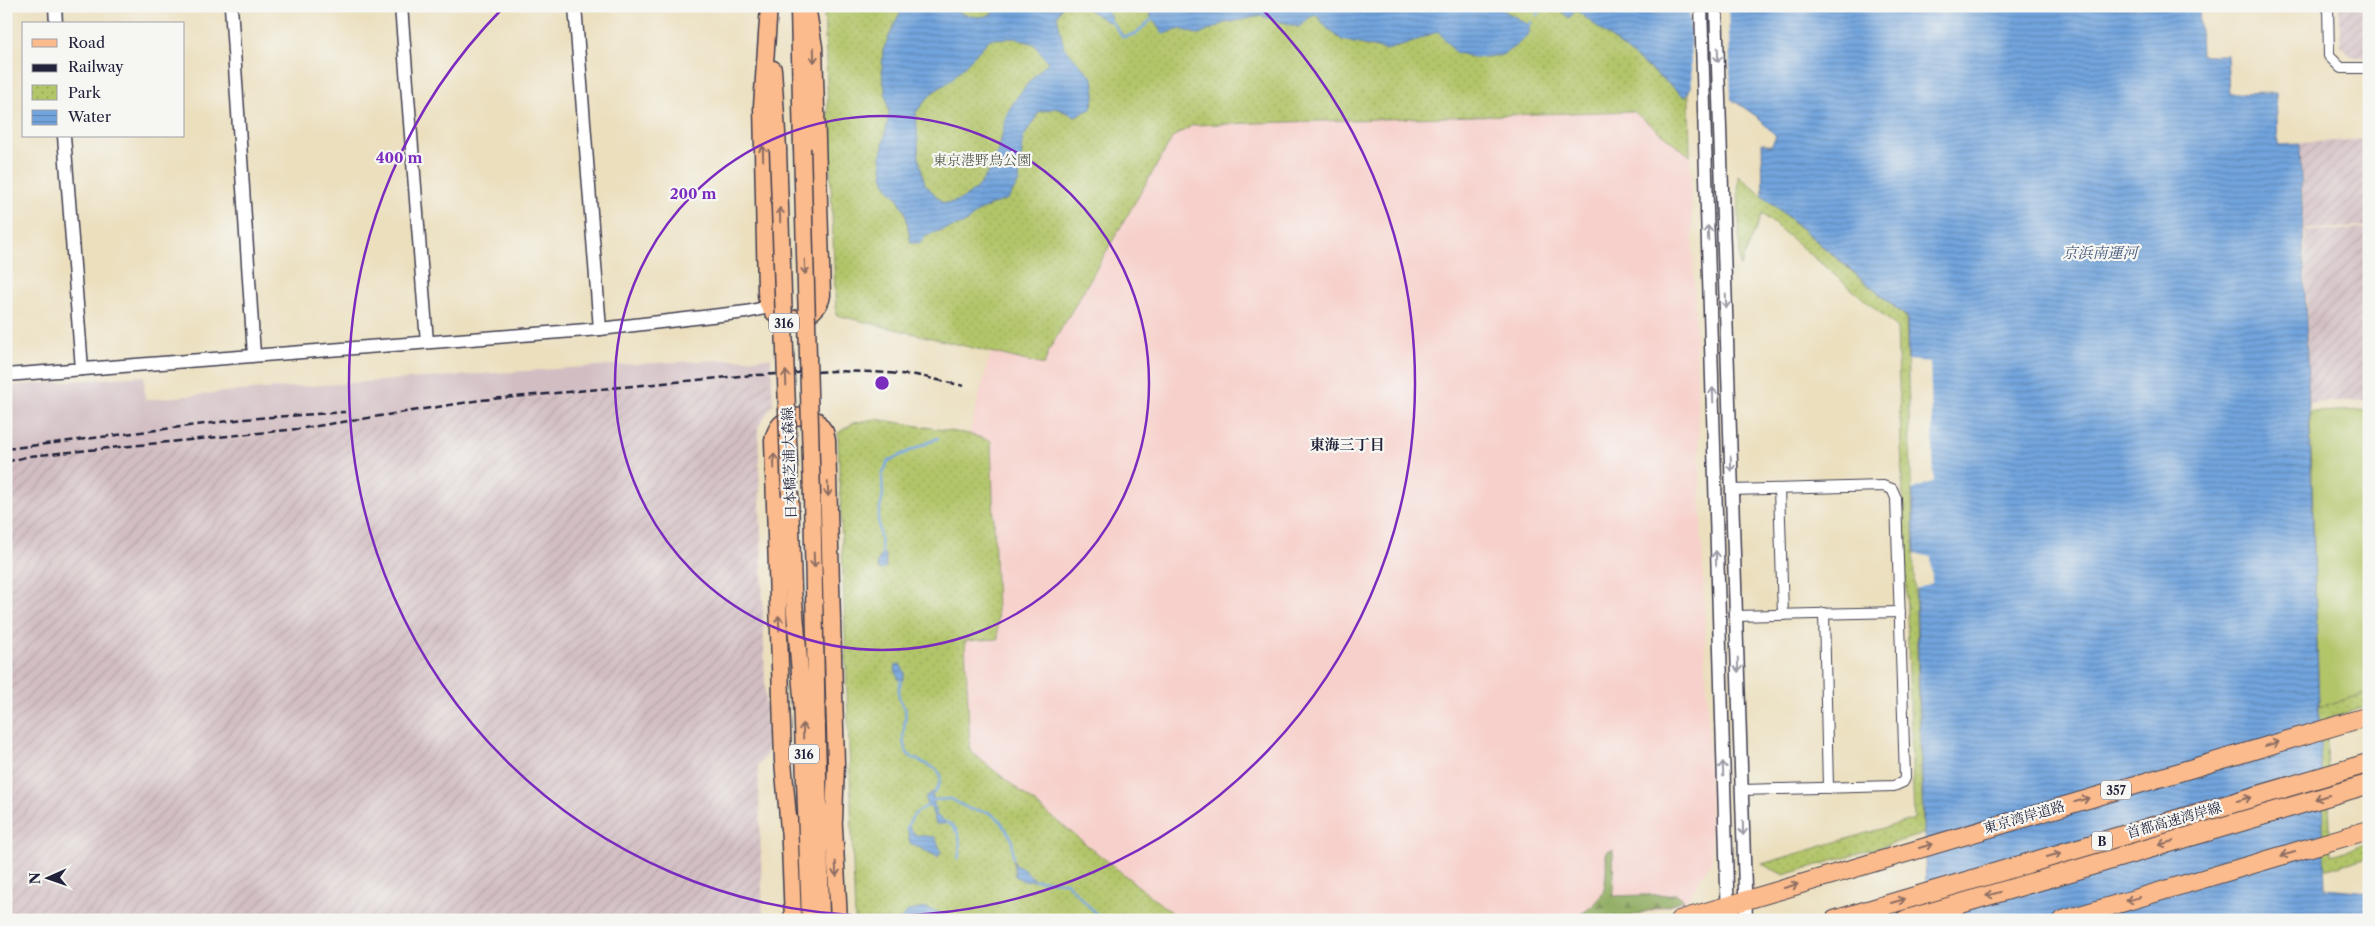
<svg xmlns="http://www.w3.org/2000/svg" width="2375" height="926" font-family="'Libre Caslon Text','Noto Serif JP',serif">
<defs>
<pattern id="industrial-furrows" width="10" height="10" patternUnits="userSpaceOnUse" patternTransform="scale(1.25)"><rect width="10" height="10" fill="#d2bec2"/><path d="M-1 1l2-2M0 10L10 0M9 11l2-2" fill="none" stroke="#b4a3a8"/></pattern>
<pattern id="forest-firs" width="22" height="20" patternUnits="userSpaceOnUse" patternTransform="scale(1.25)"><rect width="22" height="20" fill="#8daa5d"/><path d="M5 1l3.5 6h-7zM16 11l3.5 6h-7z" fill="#738a4e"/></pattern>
<pattern id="park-dots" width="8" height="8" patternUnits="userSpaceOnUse" patternTransform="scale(1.25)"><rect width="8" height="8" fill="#b2c569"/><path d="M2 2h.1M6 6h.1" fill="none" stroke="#99a95c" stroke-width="1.8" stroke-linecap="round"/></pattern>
<pattern id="water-rules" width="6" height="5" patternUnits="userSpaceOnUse" patternTransform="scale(1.25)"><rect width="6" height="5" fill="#72a4dd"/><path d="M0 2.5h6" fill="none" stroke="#5d85b4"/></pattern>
</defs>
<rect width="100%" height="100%" fill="#f6f6f2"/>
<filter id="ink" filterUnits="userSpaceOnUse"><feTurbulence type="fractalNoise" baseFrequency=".02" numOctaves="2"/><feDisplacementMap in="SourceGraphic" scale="10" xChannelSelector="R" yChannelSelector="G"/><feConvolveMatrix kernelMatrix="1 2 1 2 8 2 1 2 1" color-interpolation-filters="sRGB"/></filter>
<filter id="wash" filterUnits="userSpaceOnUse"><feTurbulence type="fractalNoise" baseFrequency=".0096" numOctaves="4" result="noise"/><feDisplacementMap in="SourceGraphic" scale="20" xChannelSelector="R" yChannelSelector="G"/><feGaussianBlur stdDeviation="1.12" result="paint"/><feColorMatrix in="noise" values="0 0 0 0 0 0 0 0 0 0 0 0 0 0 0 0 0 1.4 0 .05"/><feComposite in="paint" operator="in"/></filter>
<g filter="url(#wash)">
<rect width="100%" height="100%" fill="#ebdfbe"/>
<path fill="#f7d0cb" d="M1633 111 1690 156 1712 861 1686 901 1625 920H1174L1173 913 970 751 965 641 998 638 991 441 969 434 991 352 1044 365 1049 350 1173 137 1193 125Z"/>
<g fill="url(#industrial-furrows)">
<path d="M2339 6H2369V56L2352 57 2341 46Z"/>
<path d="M2369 139V227L2304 229 2301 143Z"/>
<path d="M2369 229V400L2309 403 2305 231Z"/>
<path d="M772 381 773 404 758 427 767 754 758 765 763 920H6V467L63 457 426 420 429 411 480 403 631 390Z"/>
</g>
<path fill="#d2bec2" d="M771 358 772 381 631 390 480 403 429 411 427 420 63 457 6 467V386L144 376 145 400 236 391 612 365Z"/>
<path fill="#b2c569" stroke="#6a7452" d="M2369 410V693L2319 707 2310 412Z"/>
<path fill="url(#forest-firs)" stroke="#58664c" d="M1613 850 1614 896 1677 894 1684 900 1618 920H1569C1605 903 1607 891 1606 854L1608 851Z"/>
<g fill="url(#park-dots)" stroke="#6a7452">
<path d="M824 6H1687L1690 156 1633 111 1193 125 1173 137 1049 350 1044 365 836 315Z"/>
<path d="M1738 175 1906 317 1923 834 1784 875 1762 864 1914 819 1897 327 1762 214 1740 267Z"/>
<path d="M875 419 969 434 991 441 998 639 965 641 970 751 1173 914 1174 920H855L838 433 853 423Z"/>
<path d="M2369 693V706L2326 719 2331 855 2369 844V857L2324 870 2319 707Z"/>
</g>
<g fill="url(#water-rules)" stroke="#4a638c" fill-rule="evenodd">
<path d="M903 6C915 6 927 5 938 6 958 9 983 29 999 6H1062L1057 16 1064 47 1093 78 1095 94 1091 109 1075 116 1056 108 1039 112 1023 138 1019 182 1008 199 991 205 976 213 966 223 926 235 920 243H911L905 211 897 197 888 188 883 175 881 156 889 114 882 71 883 50ZM1015 38 1034 44 1048 62C1033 77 1019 92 1009 110 1004 120 1003 133 1000 144 992 170 974 204 943 203L925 184 919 159 916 112 933 92 949 82 990 39Z"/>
<path d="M1082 6H1103L1111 17 1108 22Z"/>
<path d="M1155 6H1496L1529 25 1528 34 1517 45 1502 55 1475 58 1455 52 1438 31 1408 44 1386 50 1342 40 1327 28 1317 15 1310 17 1299 27 1261 16 1225 23 1199 35 1181 29 1163 34 1150 16Z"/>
<path d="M1556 6H2199L2201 55H2227L2229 94 2276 93 2278 145 2300 144 2325 888 2369 892V920H1927L1907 317 1763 196 1762 143 1771 146 1776 136 1756 116 1698 76 1685 97 1576 10 1569 18Z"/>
<path d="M882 554H885L886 567 882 570 878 569 877 563Z"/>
<path d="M900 664 905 673 903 680H899L895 670 896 665Z"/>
<path d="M932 792 936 815 946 822 945 824H936L931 808 927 806 925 798Z"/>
<path d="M909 827 916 835 935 837 941 851 938 857 910 843 907 828Z"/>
<path d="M1013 858 1016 866 1023 868 1035 880 1024 881 1015 876Z"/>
<path d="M926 908 962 920H900L908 911Z"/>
</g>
<g fill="#ebdfbe">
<path d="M1689 6H1728L1731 101 1699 79 1692 91Z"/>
<path d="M1908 360 1930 362 1934 481 1912 490Z"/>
<path d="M1914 553 1931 557 1932 583 1915 589Z"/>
</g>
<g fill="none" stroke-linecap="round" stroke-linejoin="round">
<g stroke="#72a4dd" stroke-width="2.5">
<path d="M1537 15 1544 6"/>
<path d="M1110 20 1123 37 1135 34 1152 19"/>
<path d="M1529 25 1531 22"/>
<path d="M882 554 878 518 883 495 882 476 888 461 938 438"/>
<path d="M901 680C899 688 897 695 901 703 902 705 905 707 905 709 908 719 899 737 906 751 915 768 956 761 934 793"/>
<path d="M934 800 951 799 969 809 988 812 999 819 1012 839 1013 858"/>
<path d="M946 822C962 829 961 844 958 860"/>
<path d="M907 828C911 816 916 812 927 806"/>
<path d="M1035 880 1066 882 1102 920"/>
</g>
</g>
</g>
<g filter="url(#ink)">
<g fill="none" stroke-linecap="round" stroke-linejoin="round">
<g stroke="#403e4f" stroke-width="12">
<g id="minor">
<path d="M2328 6 2329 56 2341 68H2369"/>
<path d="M1779 489 1783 615"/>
<path d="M1732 490 1883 486 1892 489 1896 498 1905 778 1903 782 1894 786 1742 790"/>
<path d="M1824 613 1828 788"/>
<path d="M1736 616 1900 612"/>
</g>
</g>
<g stroke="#403e4f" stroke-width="15">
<g id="tertiary">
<path d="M55 6 56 24"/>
<path d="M231 6 254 355"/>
<path d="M401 6 427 342"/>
<path d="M575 6 600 329"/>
<path d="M1701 6 1728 920"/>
<path d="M1716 6 1746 920"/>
<path d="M64 136 82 369"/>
<path d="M6 375 600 329 746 312 769 307"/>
</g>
</g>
<g stroke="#403e4f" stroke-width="19">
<g id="primary">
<path d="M769 6 762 106 766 290C766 295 766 301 769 306 781 329 819 319 822 295L814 47 807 6"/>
<path d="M799 8 802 148"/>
<path d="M773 69 778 149"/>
<path d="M790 496 793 589 802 697 810 920"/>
<path d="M812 496 821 920"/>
<path d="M833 810 839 920"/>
<path d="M789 819 793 920"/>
<path d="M789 829 783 761 773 441C777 418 796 412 816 420L825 432 827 440 836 764 834 820"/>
</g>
</g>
<g stroke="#403e4f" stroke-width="20">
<g id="trunk">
<path d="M1679 920 2369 716"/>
<path d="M2063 920 2369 830"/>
</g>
</g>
<g stroke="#403e4f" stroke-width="21">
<g id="motorway">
<path d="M1835 920 2369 763"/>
<path d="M1905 920 2369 784"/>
</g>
</g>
<use href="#minor" stroke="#fff" stroke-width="10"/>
<use href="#tertiary" stroke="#fff" stroke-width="12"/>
<use href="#primary" stroke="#fbbb8c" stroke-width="16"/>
<use href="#trunk" stroke="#fbbb8c" stroke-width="18"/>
<use href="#motorway" stroke="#fbbb8c" stroke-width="19"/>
<g stroke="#22223b" stroke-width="2.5" stroke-dasharray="8 4" stroke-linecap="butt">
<path d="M6 449 244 419 345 412"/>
<path d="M6 462 30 456 298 429 481 400 740 376 834 371 872 372 916 375 964 386"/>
</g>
<g stroke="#403e4f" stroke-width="19" stroke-linecap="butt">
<g id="primary-bridge">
<path d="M802 148 812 496"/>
<path d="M778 149 790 496"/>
</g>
</g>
<use href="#primary-bridge" stroke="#fbbb8c" stroke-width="16"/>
</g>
<defs><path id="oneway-shaft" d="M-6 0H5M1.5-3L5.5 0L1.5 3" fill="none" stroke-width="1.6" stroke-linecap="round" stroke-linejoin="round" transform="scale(1.25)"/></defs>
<g stroke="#8e6e64">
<use href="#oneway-shaft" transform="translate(814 55) rotate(88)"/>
<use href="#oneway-shaft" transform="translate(763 153) rotate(-91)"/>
<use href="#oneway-shaft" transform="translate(780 215) rotate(-92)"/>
<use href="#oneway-shaft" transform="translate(805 267) rotate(88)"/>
<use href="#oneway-shaft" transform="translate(786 378) rotate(-92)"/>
<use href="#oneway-shaft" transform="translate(774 461) rotate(-92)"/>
<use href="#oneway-shaft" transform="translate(828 489) rotate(88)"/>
<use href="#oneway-shaft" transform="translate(814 560) rotate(88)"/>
<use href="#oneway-shaft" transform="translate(779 623) rotate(-92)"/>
<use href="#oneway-shaft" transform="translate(803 731) rotate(-92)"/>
<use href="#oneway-shaft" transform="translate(2272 744) rotate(-16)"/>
<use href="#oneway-shaft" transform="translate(2322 797) rotate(164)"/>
<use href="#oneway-shaft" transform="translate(2244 799) rotate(-16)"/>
<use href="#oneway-shaft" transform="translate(2082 800) rotate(-16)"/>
<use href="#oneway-shaft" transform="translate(2166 843) rotate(164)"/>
<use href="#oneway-shaft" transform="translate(1926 846) rotate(-16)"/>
<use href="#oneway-shaft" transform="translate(2288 854) rotate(164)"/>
<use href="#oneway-shaft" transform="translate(2054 855) rotate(-16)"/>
<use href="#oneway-shaft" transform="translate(836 869) rotate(87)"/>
<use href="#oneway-shaft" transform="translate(1791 886) rotate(-16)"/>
<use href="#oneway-shaft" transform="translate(1993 894) rotate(164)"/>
<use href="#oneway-shaft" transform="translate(2133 899) rotate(164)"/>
<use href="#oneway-shaft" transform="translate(1898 901) rotate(-16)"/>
</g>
<g stroke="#9c9ca7">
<use href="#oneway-shaft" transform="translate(1718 55) rotate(88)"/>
<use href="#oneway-shaft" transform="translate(1708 233) rotate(-92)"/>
<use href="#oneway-shaft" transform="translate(1726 301) rotate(88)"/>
<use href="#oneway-shaft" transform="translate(1713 395) rotate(-92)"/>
<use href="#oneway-shaft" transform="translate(1731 464) rotate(88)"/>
<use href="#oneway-shaft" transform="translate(1716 558) rotate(-91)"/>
<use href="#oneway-shaft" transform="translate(1738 665) rotate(88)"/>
<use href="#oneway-shaft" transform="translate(1723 769) rotate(-92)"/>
<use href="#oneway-shaft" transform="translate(1743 828) rotate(89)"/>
</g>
</g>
<g fill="none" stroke="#7b2cbf" stroke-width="2.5">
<circle cx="882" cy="383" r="267"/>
<path d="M1262 9A533 533 0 1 1 502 9"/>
</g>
<g text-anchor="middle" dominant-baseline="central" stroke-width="4.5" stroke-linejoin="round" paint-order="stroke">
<g fill="#f6f6f2" stroke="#626272" stroke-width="1">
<rect x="769" y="313.5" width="30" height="19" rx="4"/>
<rect x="789" y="744.5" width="30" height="19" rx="4"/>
<rect x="2101" y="780.5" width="30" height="19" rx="4"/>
<rect x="2092" y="831.5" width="20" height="19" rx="4"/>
</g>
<g font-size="12" font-weight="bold" fill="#22223b">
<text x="784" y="323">316</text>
<text x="804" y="754">316</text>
<text x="2116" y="790">357</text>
<text x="2102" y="841">B</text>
</g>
<g font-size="14" fill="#545b4b" stroke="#f6f6f2">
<text x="982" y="160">東京港野鳥公園</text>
</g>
<g font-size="14" fill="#22223b" stroke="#f6f6f2">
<text transform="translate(789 463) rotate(-92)">日本橋芝浦大森線</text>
<text transform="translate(2024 817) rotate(-16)">東京湾岸道路</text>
<text transform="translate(2174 820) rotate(-16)">首都高速湾岸線</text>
</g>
<g font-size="15" font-style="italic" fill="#42567c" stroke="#f6f6f2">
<text x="2100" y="252">京浜南運河</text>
</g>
<g font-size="15" font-weight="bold" fill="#22223b" stroke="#f6f6f2">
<text x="1347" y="444">東海三丁目</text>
</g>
</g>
<circle cx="882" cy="383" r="8" fill="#7b2cbf" stroke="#f6f6f2" stroke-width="2.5"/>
<g font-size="15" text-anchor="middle" font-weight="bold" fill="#7b2cbf" stroke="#f6f6f2" stroke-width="4.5" stroke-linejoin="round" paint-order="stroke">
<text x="399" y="163">400 m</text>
<text x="693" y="199">200 m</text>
</g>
<rect width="2375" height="926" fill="none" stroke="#f6f6f2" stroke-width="25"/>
<rect x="22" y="22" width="162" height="115" fill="#f6f6f2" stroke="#a1a1a9"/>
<rect x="32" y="39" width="25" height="8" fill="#fbbb8c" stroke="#a1a1a9"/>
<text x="68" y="48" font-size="15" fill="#22223b">Road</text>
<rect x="32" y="64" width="25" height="8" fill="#22223b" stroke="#a1a1a9"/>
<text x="68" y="72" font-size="15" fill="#22223b">Railway</text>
<rect x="32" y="85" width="25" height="15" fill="url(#park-dots)" stroke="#a1a1a9"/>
<text x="68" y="98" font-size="15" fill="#22223b">Park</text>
<rect x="32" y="110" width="25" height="15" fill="url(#water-rules)" stroke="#a1a1a9"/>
<text x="68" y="122" font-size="15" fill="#22223b">Water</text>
<g transform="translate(48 878) rotate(268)" stroke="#f6f6f2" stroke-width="4" paint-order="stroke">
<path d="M0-4L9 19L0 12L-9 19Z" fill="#22223b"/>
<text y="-8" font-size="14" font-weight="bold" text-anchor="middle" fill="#22223b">N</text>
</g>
</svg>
